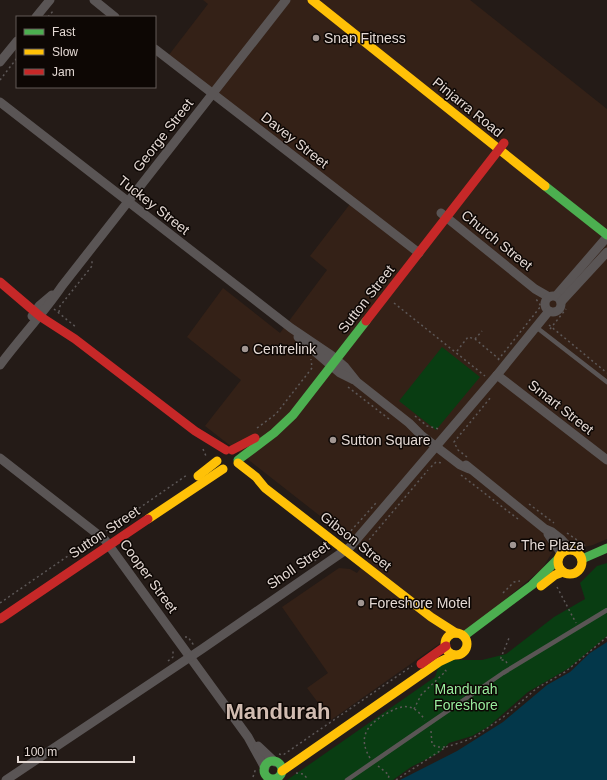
<svg xmlns="http://www.w3.org/2000/svg" width="607" height="780" font-family="Helvetica,sans-serif">
<rect width="100%" height="100%" fill="#241b17"/>
<path fill="#342117" d="M203 0H470L607 109V539L593 545 584 547 576 542H569L562 545 553 551 542 569 466 632 445 633 439 644 331 720 307 688 328 673 282 607 339 568 350 569 357 573 370 555 205 426 241 380 187 337 223 288 280 333 327 270 310 256 350 204 165 60 208 4Z"/>
<g fill="#093d12">
<path d="M442 347 480 377 436 430 399 401Z"/>
<path d="M607 563V636L569 668 528 692 488 727 472 736 449 743 439 753 411 767 393 780H287L435 677 439 665 451 660H482L506 654 554 617 585 599 580 583 597 566Z"/>
</g>
<path fill="#03374a" d="M607 642V780H400L457 751 503 722 547 685 570 672 590 653Z"/>
<g fill="none" stroke-linecap="round" stroke-linejoin="round">
<g stroke="#5d5858" stroke-width="1.5" stroke-dasharray="2 3" stroke-linecap="butt">
<path d="M48 17 53 11"/>
<path d="M0 80 17 58"/>
<path d="M394 303 485 376"/>
<path d="M54 309 77 328"/>
<path d="M59 312 60 306 92 266V261"/>
<path d="M549 325 607 373"/>
<path d="M550 329 566 309"/>
<path d="M475 339 482 331"/>
<path d="M457 351 468 337 475 339 499 359"/>
<path d="M498 360 541 306 536 299"/>
<path d="M348 387 389 419"/>
<path d="M415 416 427 426 439 429"/>
<path d="M257 428 276 414 312 368 311 359"/>
<path d="M203 449 206 456"/>
<path d="M467 457 458 450 454 442 491 397"/>
<path d="M431 467 436 462 443 463"/>
<path d="M461 475 518 519"/>
<path d="M529 504 554 523"/>
<path d="M106 531 187 475"/>
<path d="M567 533 587 547"/>
<path d="M342 534 349 533 376 503"/>
<path d="M365 552 363 547 428 470"/>
<path d="M315 561 323 547"/>
<path d="M557 587 576 623"/>
<path d="M503 593 514 582 520 581"/>
<path d="M0 603 91 540"/>
<path d="M185 637H188L193 644 196 643"/>
<path d="M168 661 173 657V649"/>
<path d="M507 663 505 660H500L509 638"/>
<path d="M414 709 421 695 446 671 445 670"/>
<path d="M431 731 432 744 436 747H446"/>
<path d="M279 754 283 755 412 666"/>
<path d="M370 758C358 738 366 726 384 715 401 705 412 701 425 720"/>
<path d="M378 766 389 775 388 780"/>
<path d="M296 773 303 774 306 777V780"/>
<path d="M253 777 256 768"/>
<path d="M396 780 446 747 465 741 476 736 506 715 537 688 565 672 607 637"/>
</g>
<g stroke="#5a5555" stroke-width="4.5">
<path d="M536 327 607 382"/>
<path d="M347 780 503 673 607 610"/>
</g>
<g stroke="#5a5555" stroke-width="9">
<path d="M94 0 115 17"/>
<path d="M36 17 50 0"/>
<path d="M155 49 419 253"/>
<path d="M0 62 17 41"/>
<path d="M0 102 291 328 331 355 345 367 357 382 409 423 421 435 460 465 469 469"/>
<path d="M441 213 535 289 549 297"/>
<path d="M556 296 607 237"/>
<circle cx="553" cy="304" r="8"/>
<path d="M561 302 607 252"/>
<path d="M32 316 39 306 52 295"/>
<path d="M298 337 340 373 354 380"/>
<path d="M0 365C20 338 43 314 62 286L286 0"/>
<path d="M497 375 607 460"/>
<path d="M0 458 105 540 248 737 265 768"/>
<path d="M466 465 545 529 552 532 561 539 570 549"/>
<path d="M548 534 561 553"/>
<path d="M258 746 275 762"/>
<path d="M6 780 202 649 350 547 497 375 549 311"/>
</g>
<g stroke="#4caf50" stroke-width="9">
<path d="M545 186 607 235"/>
<path d="M238 460 274 433 293 415 366 321"/>
<path d="M582 559 607 548"/>
<path d="M464 636 532 585 558 559"/>
<circle cx="273" cy="770" r="9"/>
</g>
<g stroke="#ffc107" stroke-width="9">
<path d="M312 0 545 186"/>
<path d="M238 463 256 477 265 488 431 617 456 633"/>
<path d="M198 476 217 461"/>
<path d="M148 519 223 469"/>
<circle cx="570" cy="562" r="12"/>
<path d="M541 586 555 575 563 572"/>
<circle cx="456" cy="644" r="11"/>
<path d="M282 771 439 662 454 655"/>
</g>
<g stroke="#c62828" stroke-width="9">
<path d="M0 282 41 317 75 339 195 431 226 450"/>
<path d="M366 321 504 143"/>
<path d="M232 450 255 438"/>
<path d="M0 619 148 519"/>
<path d="M421 664 446 646"/>
</g>
</g>
<g fill="#a19692" stroke="#0d0704" stroke-width="1.5">
<circle cx="316" cy="38" r="4"/>
<circle cx="245" cy="349" r="4"/>
<circle cx="333" cy="440" r="4"/>
<circle cx="513" cy="545" r="4"/>
<circle cx="361" cy="603" r="4"/>
</g>
<g text-anchor="middle" dominant-baseline="central" stroke-width="3" stroke-linejoin="round" paint-order="stroke">
<g font-size="14" fill="#e4d9d4" stroke="#0d0704" text-anchor="start">
<text x="324" y="38">Snap Fitness</text>
<text x="253" y="349">Centrelink</text>
<text x="341" y="440">Sutton Square</text>
<text x="521" y="545">The Plaza</text>
<text x="369" y="603">Foreshore Motel</text>
</g>
<g font-size="14" fill="#e4d9d4" stroke="#0d0704">
<text transform="translate(468 107) rotate(39)">Pinjarra Road</text>
<text transform="translate(163 135) rotate(-52)">George Street</text>
<text transform="translate(295 140) rotate(38)">Davey Street</text>
<text transform="translate(154 205) rotate(38)">Tuckey Street</text>
<text transform="translate(497 240) rotate(39)">Church Street</text>
<text transform="translate(366 299) rotate(-52)">Sutton Street</text>
<text transform="translate(561 407) rotate(38)">Smart Street</text>
<text transform="translate(104 532) rotate(-34)">Sutton Street</text>
<text transform="translate(356 541) rotate(38)">Gibson Street</text>
<text transform="translate(298 565) rotate(-35)">Sholl Street</text>
<text transform="translate(149 576) rotate(54)">Cooper Street</text>
</g>
<g font-size="14" fill="#98ee9d" stroke="#0d0704">
<text x="466" y="689">Mandurah<tspan x="466" dy="16">Foreshore</tspan></text>
</g>
<g font-size="22" font-weight="bold" fill="#d1bcb1" stroke="#0d0704">
<text x="278" y="711">Mandurah</text>
</g>
</g>
<rect x="16" y="16" width="140" height="72" fill="#0d0704" stroke="#635b57"/>
<rect x="24" y="29" width="20" height="6" fill="#4caf50" stroke="#635b57"/>
<text x="52" y="36" font-size="12" fill="#e4d9d4">Fast</text>
<rect x="24" y="49" width="20" height="6" fill="#ffc107" stroke="#635b57"/>
<text x="52" y="56" font-size="12" fill="#e4d9d4">Slow</text>
<rect x="24" y="69" width="20" height="6" fill="#c62828" stroke="#635b57"/>
<text x="52" y="76" font-size="12" fill="#e4d9d4">Jam</text>
<path d="M18 756v6h116v-6" fill="none" stroke="#e4d9d4" stroke-width="2"/>
<text x="24" y="756" font-size="12" fill="#e4d9d4" stroke="#0d0704" stroke-width="3" paint-order="stroke">100 m</text>
</svg>
